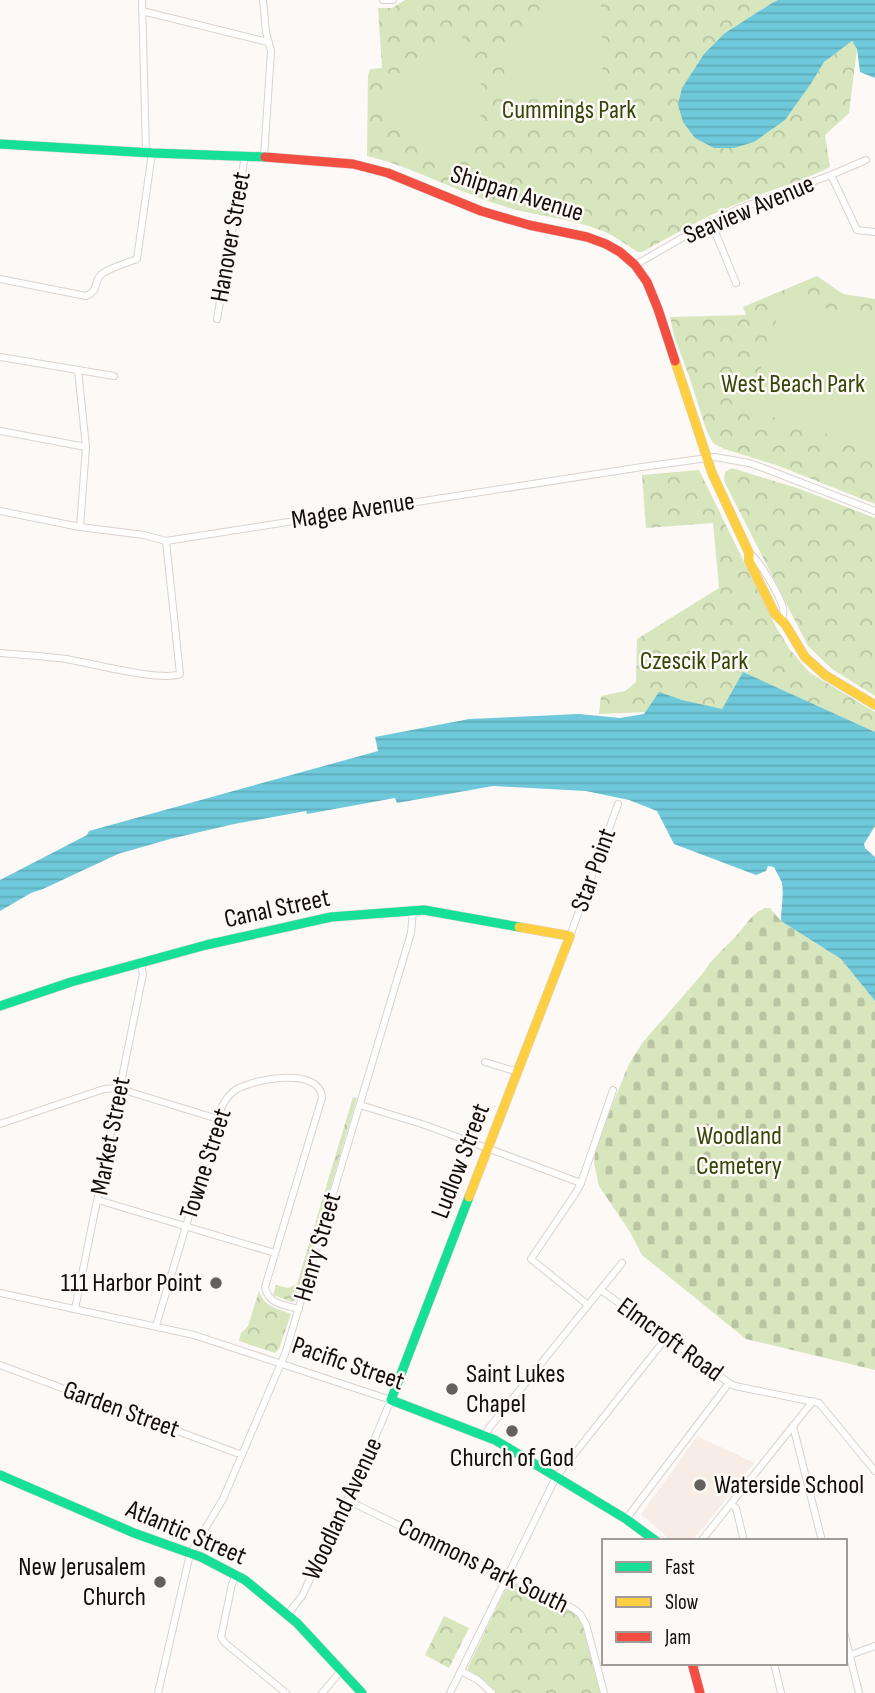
<svg xmlns="http://www.w3.org/2000/svg" width="875" height="1693" font-family="'Sofia Sans Condensed',sans-serif">
<defs>
<pattern id="cemetery-stones" width="16" height="16" patternUnits="userSpaceOnUse" patternTransform="scale(1.75)"><rect width="16" height="16" fill="#d8e6be"/><path d="M2 7V4a2 2 0 0 1 4 0v3zM10 15v-3a2 2 0 0 1 4 0v3z" fill="#b8c4a2"/></pattern>
<pattern id="park-crowns" width="20" height="18" patternUnits="userSpaceOnUse" patternTransform="scale(1.75)"><rect width="20" height="18" fill="#d8e6be"/><path d="M2 6a3 3 0 1 1 6 0M12 15a3 3 0 1 1 6 0" fill="none" stroke="#b8c4a2"/></pattern>
<pattern id="water-rules" width="6" height="5" patternUnits="userSpaceOnUse" patternTransform="scale(1.75)"><rect width="6" height="5" fill="#6fc9da"/><path d="M0 2.5h6" fill="none" stroke="#5fabba"/></pattern>
</defs>
<rect width="100%" height="100%" fill="#fcf9f7"/>
<path fill="#f8ede6" d="M697 1436 755 1463 740 1479 733 1491 692 1541H669L664 1534 641 1514 682 1458Z"/>
<path fill="url(#cemetery-stones)" d="M765 908H770L781 921 841 959 875 1001V1370L746 1339 642 1255 630 1232 599 1186 594 1163 596 1145 629 1064 643 1042 704 972C713 957 726 947 737 935 749 922 749 916 765 908Z"/>
<g fill="url(#park-crowns)">
<path d="M405 0H778L772 3 725 33 812 82 824 62 852 41 857 49 849 113 825 135 830 167C801 182 769 190 739 203 705 216 674 235 642 252H638C625 244 613 234 597 229 568 218 533 216 503 206 457 192 414 167 367 156L368 76 370 69 382 68 378 8H392Z"/>
<path d="M817 276 843 294 875 299V504L776 465 724 449 713 443 707 432 689 376 674 336 670 317 746 315 743 307Z"/>
<path d="M732 468 800 489 875 518V696L832 669 808 646 724 481 725 472Z"/>
<path d="M699 470 776 627 791 651 809 672 875 712V732L743 673 722 709 599 714 601 696 625 691 636 682 637 639 719 588 713 523 646 528 642 475Z"/>
<path d="M353 1097 357 1098 298 1298 292 1302 273 1295 276 1285 288 1288 297 1284Z"/>
<path d="M259 1291C264 1307 277 1308 291 1314L279 1349 275 1353 239 1341 241 1333 248 1326Z"/>
<path d="M513 1582C533 1592 574 1606 584 1625L601 1693H495L481 1678 468 1670V1667L508 1584Z"/>
<path d="M444 1616 469 1628 449 1668 425 1655Z"/>
</g>
<g fill="#d8e6be">
<path d="M567 0H601L603 87 590 97 501 100 506 61 512 46 531 19 555 4Z"/>
<path d="M459 32C492 82 493 132 443 170L380 102 383 84Z"/>
<path d="M784 295 875 324V449L748 409Z"/>
</g>
<g fill="url(#water-rules)">
<path d="M778 0H875V78L860 72 857 49 852 41 824 62 812 82 785 120 754 142 734 148H714L695 138 683 122 678 105 682 88 704 54 725 33 772 3Z"/>
<path d="M743 672 875 732V826L864 844 865 848 875 857V1001L841 959 781 921C781 909 784 895 782 883 780 877 776 872 774 867L768 866 766 871 756 875 674 844 657 811 629 800 586 791 493 786 397 803 395 798 307 814 306 811 234 824 170 839 118 854 43 889 31 893 0 911V880L87 835 89 831 378 751 375 737 469 719 579 714 620 718 644 714 659 692 682 700 722 709Z"/>
</g>
<g fill="none" stroke-linecap="round" stroke-linejoin="round">
<g stroke="#d9d3d0" stroke-width="8">
<g id="street">
<path d="M142 0 146 152"/>
<path d="M263 0 266 32 271 51 264 157"/>
<path d="M383 0H393"/>
<path d="M142 11 268 42"/>
<path d="M831 175 857 230 875 232"/>
<path d="M711 222 736 283"/>
<path d="M635 265 687 235 738 209 831 175 866 160"/>
<path d="M0 279 86 296C101 290 92 280 103 273 113 267 126 263 137 259L152 153"/>
<path d="M217 319 245 156"/>
<path d="M0 357 114 376"/>
<path d="M78 370 86 447 80 527"/>
<path d="M0 431 86 447"/>
<path d="M0 511 80 527 144 535 166 541 642 467 715 457 749 463 766 469 875 511"/>
<path d="M749 553C759 559 780 596 783 608 784 611 783 616 782 619"/>
<path d="M0 653C22 655 44 656 66 659 90 663 162 682 180 674L166 541"/>
<path d="M570 936 618 804"/>
<path d="M485 1062 518 1072"/>
<path d="M360 1105 425 1125 581 1183"/>
<path d="M0 1124 104 1089 117 1088 218 1119"/>
<path d="M98 1200 275 1253"/>
<path d="M601 1290 729 1383 735 1386 819 1403 875 1471"/>
<path d="M0 1293 194 1335 391 1400 363 1466 309 1581 302 1596 288 1614"/>
<path d="M588 1305 531 1259 575 1194 581 1183 613 1090"/>
<path d="M75 1309 143 974 141 963"/>
<path d="M156 1326 222 1106C226 1099 230 1093 237 1089 255 1079 320 1066 322 1098L265 1287C268 1304 284 1305 299 1309"/>
<path d="M0 1365 242 1455"/>
<path d="M793 1426 822 1541"/>
<path d="M485 1435 489 1428 622 1263"/>
<path d="M347 1500 500 1575 514 1579 574 1609 580 1614 586 1624 604 1693"/>
<path d="M731 1504 736 1508 744 1541"/>
<path d="M626 1519 729 1383"/>
<path d="M701 1541 813 1401"/>
<path d="M236 1575 232 1584 221 1637 225 1643 286 1693"/>
<path d="M845 1636 859 1693"/>
<path d="M850 1655 875 1646"/>
<path d="M774 1663 781 1693"/>
<path d="M461 1671 478 1680 492 1693"/>
<path d="M158 1693 190 1554 223 1499 285 1354 411 933 413 910"/>
<path d="M322 1693 341 1671"/>
<path d="M450 1693 556 1477 666 1338"/>
</g>
</g>
<g stroke="#d9d3d0" stroke-width="10">
<g id="fast">
<path d="M0 144 152 153 265 157"/>
<path d="M0 1006 71 982 206 945 331 917 424 910 519 927"/>
<path d="M469 1197 391 1400 495 1440 626 1519 656 1541"/>
<path d="M0 1475 134 1533 201 1557 245 1580 297 1623 362 1693"/>
</g>
</g>
<g stroke="#d9d3d0" stroke-width="10">
<g id="slow">
<path d="M675 361 712 473 749 553V561L775 614 785 624 805 657 825 675 875 705"/>
<path d="M469 1197 570 936 519 927"/>
</g>
</g>
<g stroke="#d9d3d0" stroke-width="10">
<g id="jam">
<path d="M265 157 353 164 388 173 481 211 529 225 587 237 606 244 620 252 635 265 647 282 658 309 675 361"/>
<path d="M692 1663 700 1693"/>
</g>
</g>
<use href="#street" stroke="#fffefe" stroke-width="6"/>
<use href="#fast" stroke="#16e098" stroke-width="9"/>
<use href="#slow" stroke="#ffcf43" stroke-width="9"/>
<use href="#jam" stroke="#f24e42" stroke-width="9"/>
</g>
<g fill="#65605c" stroke="#fdf9f6" stroke-width="2.5">
<circle cx="216" cy="1283" r="7"/>
<circle cx="452" cy="1389" r="7"/>
<circle cx="512" cy="1431" r="7"/>
<circle cx="700" cy="1485" r="7"/>
<circle cx="160" cy="1582" r="7"/>
</g>
<g text-anchor="middle" dominant-baseline="central" stroke-width="5" stroke-linejoin="round" paint-order="stroke">
<g font-size="26" fill="#344709" stroke="#fdf9f6">
<text x="569" y="110">Cummings Park</text>
<text x="793" y="384">West Beach Park</text>
<text x="694" y="661">Czescik Park</text>
<text x="739" y="1136">Woodland<tspan x="739" dy="30">Cemetery</tspan></text>
</g>
<g font-size="26" fill="#140d09" stroke="#fdf9f6">
<text transform="translate(517 194) rotate(17)">Shippan Avenue</text>
<text transform="translate(749 210) rotate(-23)">Seaview Avenue</text>
<text transform="translate(231 237) rotate(-80)">Hanover Street</text>
<text transform="translate(353 511) rotate(-9)">Magee Avenue</text>
<text transform="translate(594 870) rotate(-70)">Star Point</text>
<text transform="translate(277 909) rotate(-12)">Canal Street</text>
<text transform="translate(111 1136) rotate(-79)">Market Street</text>
<text transform="translate(461 1161) rotate(-69)">Ludlow Street</text>
<text transform="translate(206 1164) rotate(-72)">Towne Street</text>
<text transform="translate(318 1247) rotate(-74)">Henry Street</text>
<text transform="translate(670 1340) rotate(36)">Elmcroft Road</text>
<text transform="translate(348 1364) rotate(19)">Pacific Street</text>
<text transform="translate(121 1410) rotate(20)">Garden Street</text>
<text transform="translate(343 1509) rotate(-65)">Woodland Avenue</text>
<text transform="translate(186 1533) rotate(23)">Atlantic Street</text>
<text transform="translate(483 1566) rotate(26)">Commons Park South</text>
</g>
<g font-size="26" fill="#140d09" stroke="#fdf9f6" text-anchor="end">
<text x="202" y="1283">111 Harbor Point</text>
<text x="466" y="1374" text-anchor="start">Saint Lukes<tspan x="466" dy="30">Chapel</tspan></text>
<text x="512" y="1458" text-anchor="middle">Church of God</text>
<text x="714" y="1485" text-anchor="start">Waterside School</text>
<text x="146" y="1567">New Jerusalem<tspan x="146" dy="30">Church</tspan></text>
</g>
</g>
<rect x="602" y="1539" width="245" height="126" fill="#fdf9f6" stroke="#a09b97" stroke-width="2"/>
<rect x="616" y="1562" width="35" height="10" fill="#16e098" stroke="#a09b97" stroke-width="2"/>
<text x="665" y="1574" font-size="21" fill="#140d09">Fast</text>
<rect x="616" y="1597" width="35" height="10" fill="#ffcf43" stroke="#a09b97" stroke-width="2"/>
<text x="665" y="1609" font-size="21" fill="#140d09">Slow</text>
<rect x="616" y="1632" width="35" height="10" fill="#f24e42" stroke="#a09b97" stroke-width="2"/>
<text x="665" y="1644" font-size="21" fill="#140d09">Jam</text>
</svg>
